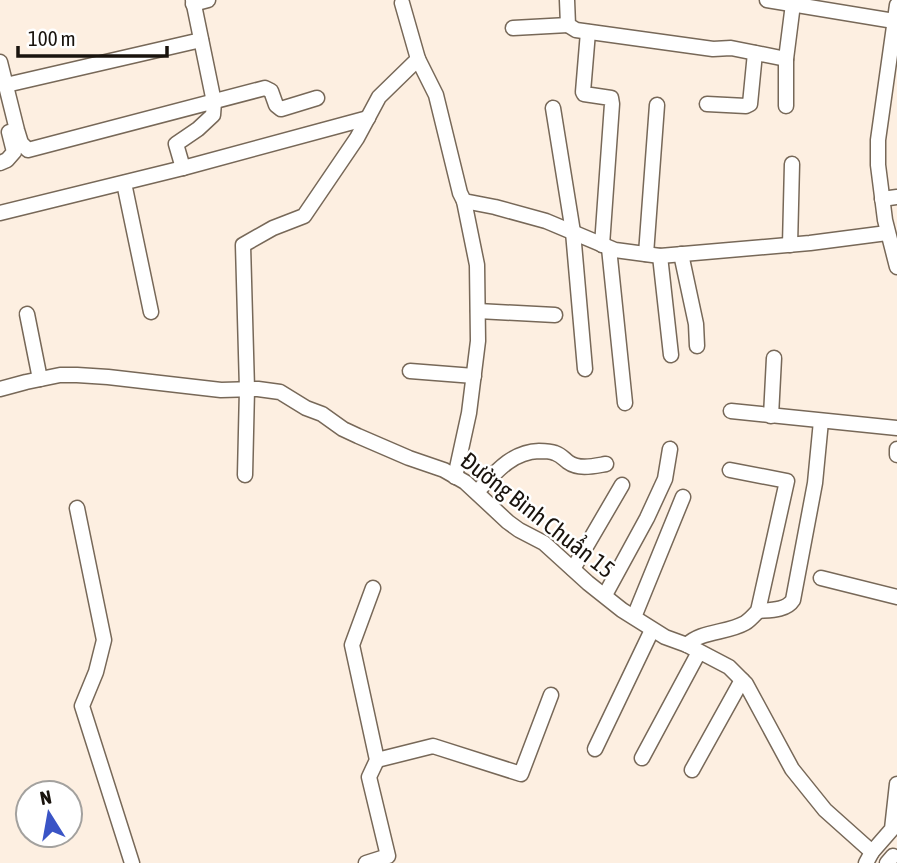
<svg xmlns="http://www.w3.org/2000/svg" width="897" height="863" font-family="'Asap Condensed',sans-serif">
<rect width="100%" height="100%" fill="#fdefe1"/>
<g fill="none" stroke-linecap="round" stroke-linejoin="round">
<g stroke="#776858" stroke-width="17">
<g id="minor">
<path d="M567 0 568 25 576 30 713 49 731 48 786 59"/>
<path d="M767 0 894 21"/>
<path d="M193 4 208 0"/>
<path d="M897 5 878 140V165L885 220 897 267"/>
<path d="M513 28 568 25"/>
<path d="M588 32 583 92 584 94 611 98 612 104 602 245"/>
<path d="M418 59 436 95 460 193 464 201 495 207 546 221 615 250 660 256 810 243 887 233"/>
<path d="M0 62 17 130 21 143 28 150 265 88 271 91 276 105 281 109 317 98"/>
<path d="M6 85 201 40"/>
<path d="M707 104 746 106 750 104 755 53"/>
<path d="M786 106V59L793 4"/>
<path d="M553 108 573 232 585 369"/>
<path d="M0 163 7 160 14 152 9 132"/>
<path d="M183 168 176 144 198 129 213 115 214 102 193 0"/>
<path d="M124 183 151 312"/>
<path d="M882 199 897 197"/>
<path d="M0 213 183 168 368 118"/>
<path d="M790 245 792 164"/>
<path d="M609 248 625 403"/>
<path d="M646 254 657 105"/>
<path d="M681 254 696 324 697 346"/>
<path d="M660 256 671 355"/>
<path d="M478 311 555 315"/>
<path d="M27 314 40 379"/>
<path d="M410 371 474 376"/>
<path d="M0 389 26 382 60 375H77L108 377 221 390 258 389 280 392 306 408 322 414 343 429 358 436 409 458 444 470 465 482 508 522 519 530 544 543 588 583 622 610 665 637 687 645 729 667 746 684 792 769 825 810 872 852"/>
<path d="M731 411 897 428"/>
<path d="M771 416 774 358"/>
<path d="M897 449V455"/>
<path d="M245 475 247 389 243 245 273 228 304 216 357 138 379 97 418 59 402 3"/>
<path d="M455 477 469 413 478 341 477 265 464 201"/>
<path d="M477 492C495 473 511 452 539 451 545 451 550 451 555 453 561 455 564 459 568 462 579 470 594 466 606 464"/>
<path d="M77 508 104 640 96 672 82 706 132 863"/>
<path d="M573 569 622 485"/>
<path d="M821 578 897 597"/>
<path d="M605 595 647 518 665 479 670 449"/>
<path d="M758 611C769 610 786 611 793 600L815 483 821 421"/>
<path d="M634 617 683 497"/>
<path d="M687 645C700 631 728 633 745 623 750 620 754 615 758 611L787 481 730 470"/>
<path d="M595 749 652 630"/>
<path d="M642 758 699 652"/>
<path d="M377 760 433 746 521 774 551 695"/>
<path d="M692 770 742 680"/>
<path d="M366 863 388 856 369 777 377 760 352 645 373 588"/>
<path d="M866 863 872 852 892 829 897 784"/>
<path d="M887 863 893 856"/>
</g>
</g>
<use href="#minor" stroke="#fff" stroke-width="14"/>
</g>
<g text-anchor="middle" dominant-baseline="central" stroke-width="5" stroke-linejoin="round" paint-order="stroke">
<g font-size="24" fill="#19130d" stroke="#fff">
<text transform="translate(538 515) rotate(38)">Đường Bình Chuẩn 15</text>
</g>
</g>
<g transform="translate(49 814) rotate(349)"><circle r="33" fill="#ffffff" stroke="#a3a19e" stroke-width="2"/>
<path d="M0-5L12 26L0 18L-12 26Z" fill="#3a54c6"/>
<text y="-10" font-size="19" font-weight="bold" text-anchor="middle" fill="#19130d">N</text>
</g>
<path d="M18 46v10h149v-10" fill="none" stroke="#19130d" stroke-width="3.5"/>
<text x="28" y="46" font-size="21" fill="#19130d" stroke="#ffffff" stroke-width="5" paint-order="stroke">100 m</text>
</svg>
